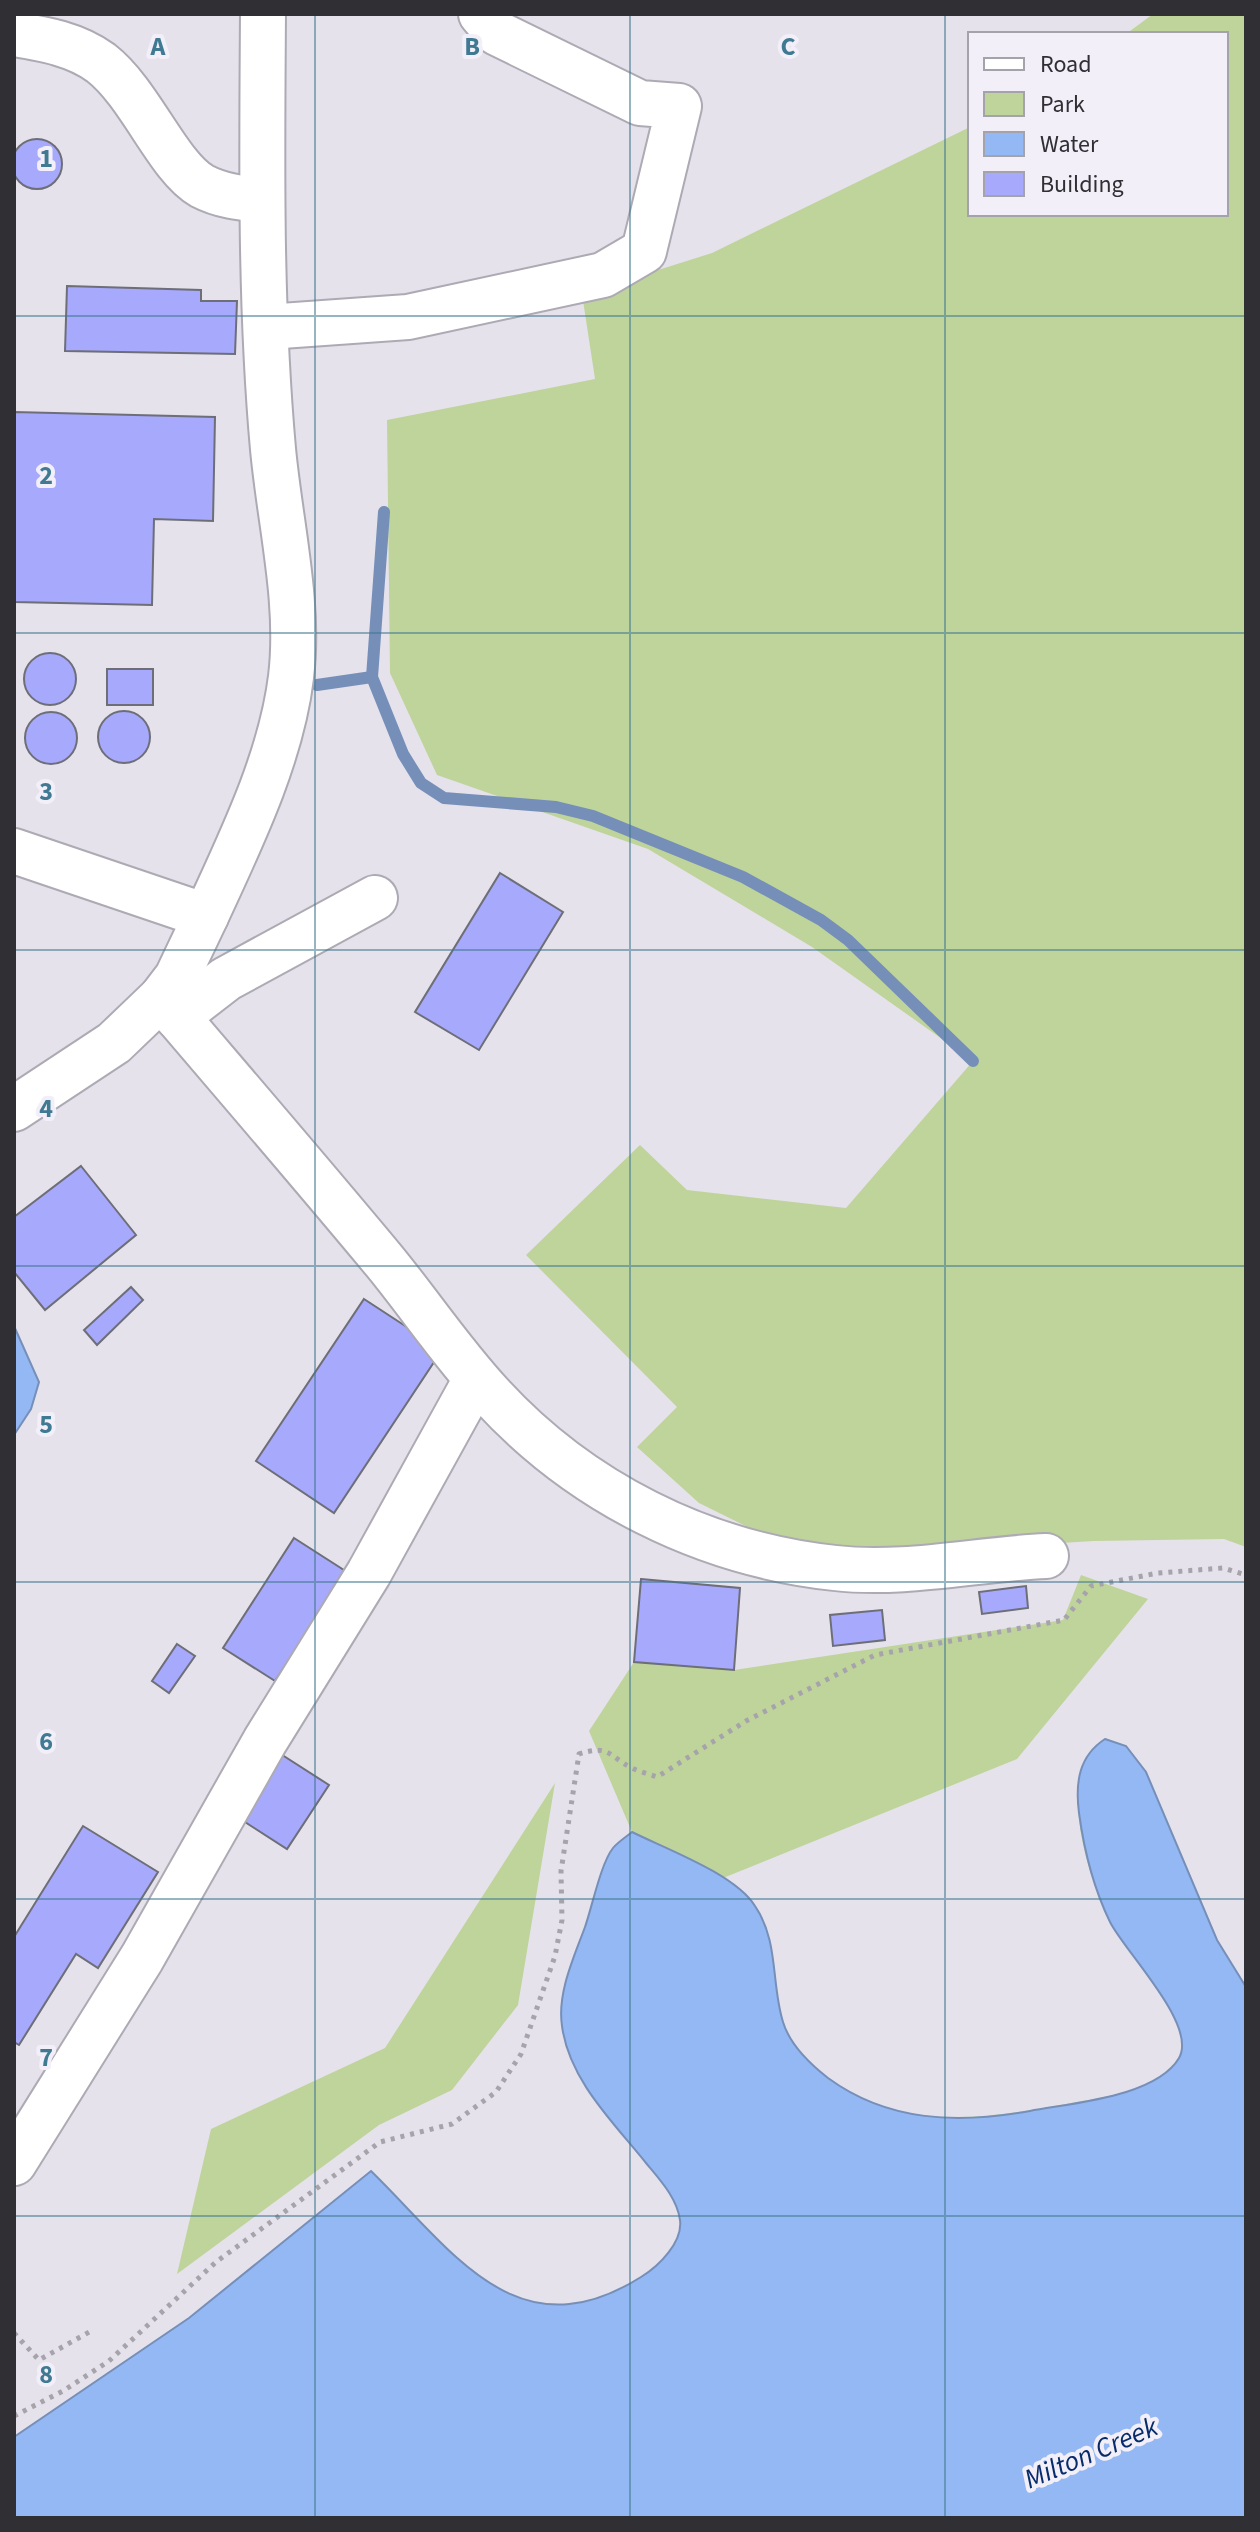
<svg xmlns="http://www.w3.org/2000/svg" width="1260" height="2532" font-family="'Source Sans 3',sans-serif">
<rect width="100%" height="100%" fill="#e5e2ec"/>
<g fill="#bfd49b">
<path d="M1153 14H1246V1547L1224 1539 1094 1541 859 1555 784 1545 699 1503 637 1447 677 1407 526 1255 640 1145 687 1190 846 1208 973 1061 812 947 648 849 437 775 390 673 387 420 595 379 582 294 712 253 970 127V214H1226V34H1126Z"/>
<path d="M1081 1575 1148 1599 1017 1759 723 1878C733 1886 748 1895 755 1905 779 1940 772 1984 783 2022 790 2044 809 2064 828 2078 904 2134 990 2118 1077 2102 1110 2096 1160 2090 1179 2058 1199 2025 1125 1952 1111 1923 1093 1887 1078 1840 1078 1801 1078 1773 1081 1755 1105 1739L1126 1746 1146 1772 1217 1940 1246 1987 1086 2397 667 1899 632 1832 589 1731 634 1662 734 1670 1063 1620Z"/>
<path d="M555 1783 518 2005 452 2090 379 2125 177 2274 211 2129 385 2048Z"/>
</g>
<g fill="#94b8f3" stroke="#768fb9" stroke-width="2">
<path d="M14 1326 39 1382 31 1409 14 1435Z"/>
<path d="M1105 1739 1126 1746 1146 1772 1217 1940 1246 1987V2518H14V2437L189 2318 371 2171C453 2251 517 2355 641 2277 659 2266 683 2242 680 2220 677 2198 660 2180 646 2163 614 2123 569 2080 562 2026 557 1993 574 1957 585 1927 592 1907 601 1863 613 1848 618 1842 626 1837 632 1832 666 1849 735 1874 755 1906 779 1941 771 1984 783 2022 790 2045 810 2064 828 2078 888 2122 958 2124 1030 2111 1071 2103 1156 2097 1179 2058 1198 2025 1125 1952 1110 1922 1094 1889 1084 1850 1079 1813 1075 1782 1079 1756 1105 1739Z"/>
</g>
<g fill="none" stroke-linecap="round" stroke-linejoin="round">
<g stroke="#768fb9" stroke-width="12">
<path d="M384 512 372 677 403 754 421 783 444 798 556 807 593 816 743 877 821 920 848 940 973 1061"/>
<path d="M317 685 372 677"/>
</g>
</g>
<g fill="#a6a9fc" stroke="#6d6e77" stroke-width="2">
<circle cx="37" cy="164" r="25"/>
<path d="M67 286 201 290V301H237L235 354 65 351Z"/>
<path d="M14 412 215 417 213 521 154 519 152 605 14 602Z"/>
<circle cx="50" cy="679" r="26"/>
<rect x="107" y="669" width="46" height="36"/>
<circle cx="124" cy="737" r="26"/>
<circle cx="51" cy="738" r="26"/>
<path d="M500 873 563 912 479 1050 415 1012Z"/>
<path d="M81 1166 136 1235 45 1310 14 1272V1217Z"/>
<path d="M131 1287 143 1300 97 1345 84 1330Z"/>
<path d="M364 1299 442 1350 334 1513 256 1461Z"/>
<path d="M294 1538 347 1572 275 1681 223 1648Z"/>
<path d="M641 1579 740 1588 734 1670 634 1662Z"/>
<path d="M1026 1586 1028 1608 982 1614 979 1592Z"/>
<path d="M882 1610 885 1640 833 1646 830 1615Z"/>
<path d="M177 1644 195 1656 169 1693 152 1681Z"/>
<path d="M276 1751 329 1785 287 1849 234 1815Z"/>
<path d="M83 1826 158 1872 98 1968 76 1954 19 2045 14 2042V1937Z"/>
</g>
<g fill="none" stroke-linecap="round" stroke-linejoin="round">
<g stroke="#adaab4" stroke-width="48">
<g id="minor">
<path d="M14 34C44 39 75 44 101 63 140 93 168 167 202 186 221 196 241 198 261 200"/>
<path d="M267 327 408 317 603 275 644 251 679 106 640 103 497 33 481 14"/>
<path d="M14 851 206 916 177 977 161 998"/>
<path d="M206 916C240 842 281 759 291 677 300 602 280 524 273 449 260 305 262 159 263 14"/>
<path d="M177 1017 226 979 375 898"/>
<path d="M14 1109 114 1043 161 998C236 1086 311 1173 385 1262 421 1306 452 1353 491 1395 580 1492 703 1554 835 1568 904 1576 977 1559 1046 1556"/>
<path d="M14 2163 142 1958 265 1741 369 1573 476 1379"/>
</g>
</g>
<g stroke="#a6a3ab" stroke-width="5" stroke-dasharray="4 6" stroke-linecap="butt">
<path d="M14 2333 39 2360 91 2331"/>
<path d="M14 2416 63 2391 109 2361 216 2262 380 2142 452 2124 496 2092 521 2054 555 1956 562 1920 561 1871 579 1754C610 1744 608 1756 632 1768 640 1772 649 1774 657 1777L746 1721 875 1655 1064 1620 1091 1586 1158 1573 1223 1568 1246 1575"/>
</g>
<use href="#minor" stroke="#fff" stroke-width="44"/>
</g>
<path fill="none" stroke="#3f7992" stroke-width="2" stroke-opacity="0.55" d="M315 14V2518M630 14V2518M945 14V2518M14 316H1246M14 633H1246M14 950H1246M14 1266H1246M14 1582H1246M14 1899H1246M14 2216H1246"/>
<g text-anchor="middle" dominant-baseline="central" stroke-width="8" stroke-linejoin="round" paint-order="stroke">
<g font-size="28" font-style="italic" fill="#062c6b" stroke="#f2eff9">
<text transform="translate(1091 2453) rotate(-23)">Milton Creek</text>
</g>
</g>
<g font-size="26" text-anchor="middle" font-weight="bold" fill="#3f7992" stroke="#f2eff9" stroke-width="8" stroke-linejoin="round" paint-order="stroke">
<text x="158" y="55">A</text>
<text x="472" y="55">B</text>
<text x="788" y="55">C</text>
<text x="46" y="167">1</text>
<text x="46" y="484">2</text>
<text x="46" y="800">3</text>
<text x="46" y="1117">4</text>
<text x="46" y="1433">5</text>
<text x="46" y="1750">6</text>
<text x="46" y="2066">7</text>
<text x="46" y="2383">8</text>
</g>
<rect width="1260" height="2532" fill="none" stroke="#302f33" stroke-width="32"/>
<rect x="968" y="32" width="260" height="184" fill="#f2eff9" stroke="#a4a2aa" stroke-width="2"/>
<rect x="984" y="58" width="40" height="12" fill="#ffffff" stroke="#a4a2aa" stroke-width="2"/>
<text x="1040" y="72" font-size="24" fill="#302f33">Road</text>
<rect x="984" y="92" width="40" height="24" fill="#bfd49b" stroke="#a4a2aa" stroke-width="2"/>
<text x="1040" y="112" font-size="24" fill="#302f33">Park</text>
<rect x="984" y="132" width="40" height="24" fill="#94b8f3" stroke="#a4a2aa" stroke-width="2"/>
<text x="1040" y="152" font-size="24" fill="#302f33">Water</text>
<rect x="984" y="172" width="40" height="24" fill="#a6a9fc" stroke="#a4a2aa" stroke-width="2"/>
<text x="1040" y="192" font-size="24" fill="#302f33">Building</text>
</svg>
